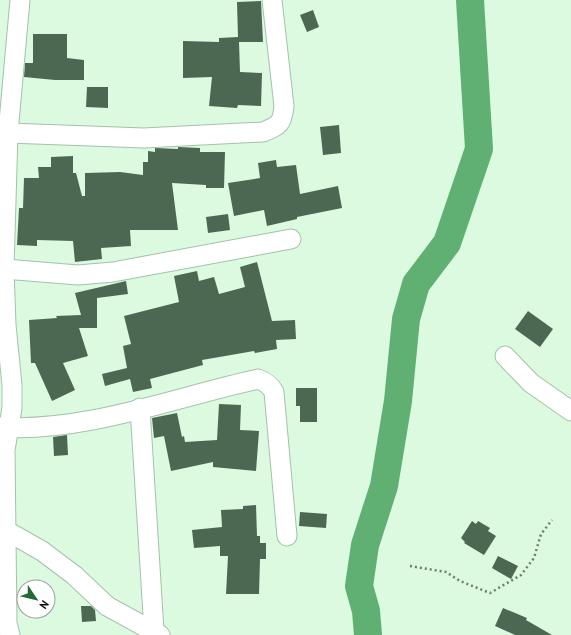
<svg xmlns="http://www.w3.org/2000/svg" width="571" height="635" font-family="'PT Sans',sans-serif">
<rect width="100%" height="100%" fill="#dbfae0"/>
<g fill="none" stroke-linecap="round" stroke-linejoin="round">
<path stroke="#60b074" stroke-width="28" d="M368 635 366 611 359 586 365 545 384 486 398 401 406 319 416 284 447 243 479 149 470 0"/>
</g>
<g fill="#4d6852">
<path d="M261 1 263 42H239L240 72 262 73 261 106 238 105 237 108 209 106 212 77 183 78V41L219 42V38L238 37 237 2Z"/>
<path d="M313 10 319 27 307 32 300 15Z"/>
<path d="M33 34H67V58L84 60V80H55L24 77 25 63H33Z"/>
<path d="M87 87H108V108L86 107Z"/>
<path d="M339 125 341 153 323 155 320 127Z"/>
<path d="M178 147 200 148V152H225L224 188H206V185L172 183 178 230H130L131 246 101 248 102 259 75 262 73 241 37 240V246L17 245 19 208H23L24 178H39L38 167H51V157L73 156V173H76L82 196H85V173L120 172 143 175V162H148V151L155 152V148L178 149Z"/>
<path d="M276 160 277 167 296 165 300 194 338 186 342 208 297 217V219L267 226 264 210 234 216 228 183 260 178 258 163Z"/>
<path d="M228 214 230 230 208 233 206 217Z"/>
<path d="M257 262 272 321 295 320 296 339 276 340 277 349 255 353 254 351 202 360 203 365 150 379 152 388 133 392 130 379 105 386 102 374 127 368 123 346 131 344 124 316 179 302 174 276 197 271 199 281 214 277 219 294 245 287 240 267Z"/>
<path d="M126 281 128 294 97 298V328H79L88 356 63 363 75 390 52 401 35 363H31L29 320 57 318 56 316 81 315 75 293Z"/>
<path d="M528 311 553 329 540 347 515 329Z"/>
<path d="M296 388H317V422H300V406H296Z"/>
<path d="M219 404 241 405 240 430 259 431 256 471 213 467V462L171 471 164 436 154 438 152 418 177 413 182 437 184 436 185 442 217 440Z"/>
<path d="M67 435 68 455 54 456 53 437Z"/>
<path d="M256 505 257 536H260V543H266V559H260L259 594H226L228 556H220V546L194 548 192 530 222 527 221 510 243 509V506Z"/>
<path d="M300 512 327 514 326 528 299 526Z"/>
<path d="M472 521 476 524 478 521 490 528 488 531 496 536 484 555 464 543 465 542 461 538Z"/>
<path d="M498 556 518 566 511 579 492 568Z"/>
<path d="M81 606H91L95 610 96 621 82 622Z"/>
<path d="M503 608 527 618 526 620 552 635H515L495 626Z"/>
</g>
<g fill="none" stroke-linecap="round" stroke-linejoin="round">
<g stroke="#a4c2aa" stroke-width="21">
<g id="minor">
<path d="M8 133 144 138 263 132C280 125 282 124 284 106L272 0"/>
<path d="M4 269 78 275 113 272 291 239"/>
<path d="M505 356 531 383 571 411"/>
<path d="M140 408 154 631"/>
<path d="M0 427C83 433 176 397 258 379 266 382 270 385 274 392L287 536"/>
<path d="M5 530 42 551 74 575 107 606 160 635"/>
<path d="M10 635 7 623 5 450 12 408V385L6 325 4 269 8 133 20 0"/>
</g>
</g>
<path stroke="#6b7f6e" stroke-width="2.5" stroke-dasharray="2 3" stroke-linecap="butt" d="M410 566 446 572 460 581 490 593 521 575 534 558 541 534 552 520"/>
<use href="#minor" stroke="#fff" stroke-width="19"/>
</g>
<g transform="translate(36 599) rotate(125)"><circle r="19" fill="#fefefe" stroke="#9ca09d"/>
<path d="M0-3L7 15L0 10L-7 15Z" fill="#216a38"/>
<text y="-6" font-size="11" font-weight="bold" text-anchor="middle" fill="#09140c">N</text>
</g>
</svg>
